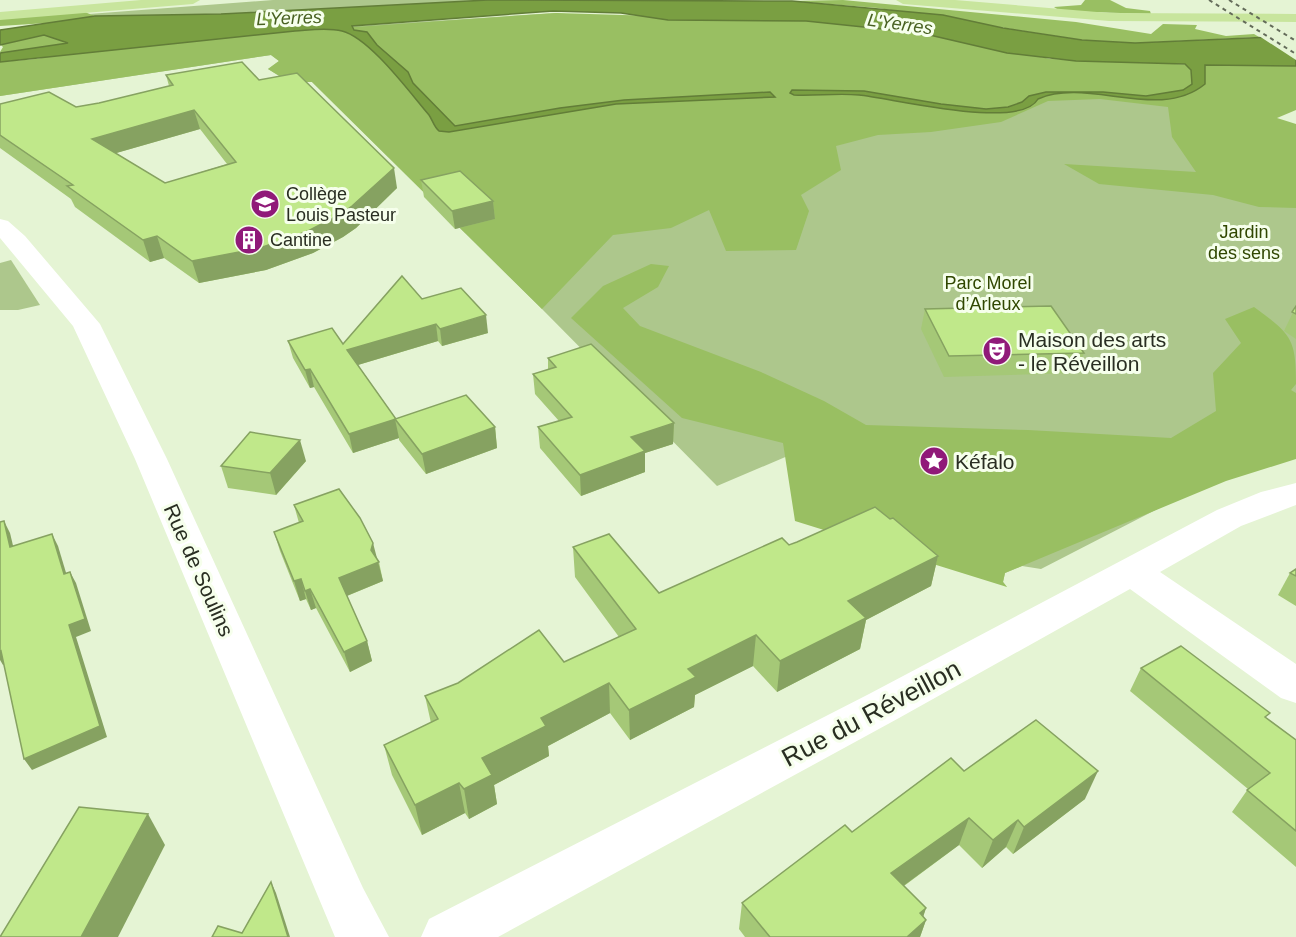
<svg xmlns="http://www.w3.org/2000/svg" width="1296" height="937" font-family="Helvetica,sans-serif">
<rect width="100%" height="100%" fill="#e5f4d4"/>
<g fill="#adc78c">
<path d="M273 0H488L221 14 95 16 89 14Z"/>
<path d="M556 13 1050 59 1197 66 1296 196V458L1204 485 1041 569 1022 566 1005 573 1003 582 1007 587 790 455 717 486 542 309 312 82H289L268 69 279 61 271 55 0 96V62L37 59 87 49 356 26Z"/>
<path d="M11 260 40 305 18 310H0V263Z"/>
</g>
<g fill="#99bf62">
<path d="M843 0 1076 22 1151 34 1163 24 1197 25 1195 29 1226 36 1254 34 1259 37 1134 43 1082 40 878 8 792 1Z"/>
<path d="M1085 0H1110L1126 8 1150 11 1151 14 1060 11 1054 7 1081 5Z"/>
<path d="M82 11 95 16 79 21 0 26V19Z"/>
<path d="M556 13 824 21 941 35 1050 59 1199 65 1296 66V110L1277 118 1296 124V208L1259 207 1213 195 1099 184 1064 164 1196 172 1172 137 1168 107 1100 99 1048 101 1001 122 931 132 878 135 836 146 841 170 801 195 809 211 796 250 726 251 709 210 671 228 613 235 542 309 312 82H289L268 69 279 61 271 55 0 96V62L37 59 87 49 207 33 326 29Z"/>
<path d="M40 31 69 43 6 53 0 52 3 47 0 44Z"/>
<path d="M651 264 669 266 658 287 623 308 640 326 761 372 824 401 866 425 1028 430 1171 438 1216 411 1213 373 1241 343 1225 319 1254 307C1291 334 1296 338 1296 384L1291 390 1296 393V459L1226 481 1005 573 1003 582 1007 587 795 521 783 443 682 418 571 318 603 286Z"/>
</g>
<path fill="#7a9f42" stroke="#627d38" stroke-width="1.5" d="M488 0 792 1 943 15 1003 28 1082 40 1135 43 1296 36V66L1205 65V84C1159 122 1088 77 1038 99 1020 131 892 98 859 95 837 93 816 96 794 95L790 93 792 90 864 91 941 104 986 109 1008 107 1022 102 1029 96 1046 92H1103L1146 96 1183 90 1192 84 1191 70 1185 64 1076 61 1007 53 921 33 806 21 668 20 621 13 553 11 352 26 354 30 367 32 377 45 408 72 413 83 455 126 560 108 624 100 770 92 775 97 616 104 449 132 439 131C434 127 433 121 429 115 410 93 370 38 342 31 327 27 310 30 295 31L0 62V53L68 43 44 35 0 45V30L95 16 221 14Z"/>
<path fill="#e5f4d4" d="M1296 33V60L1256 34H1259Z"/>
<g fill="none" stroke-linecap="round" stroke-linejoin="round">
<g fill="#fff" fill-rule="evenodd">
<path d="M0 219 8 221 25 236 100 324 167 459 363 888 389 937H335L135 459 73 326 0 238Z"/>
<path d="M1296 483V505L1241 526 1160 572 1296 664V703L1281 698 1130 589 899 718 498 937H421L429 919 869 694 1217 510 1261 492Z"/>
</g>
<g fill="#c8e59d" fill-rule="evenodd">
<path d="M141 0H200L193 4 0 20V12Z"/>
<path d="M896 0H955L1109 13 1296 14V22L1109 21 903 4Z"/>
</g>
<g stroke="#646c5a" stroke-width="2" stroke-dasharray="4 4" stroke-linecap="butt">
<path d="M1209 0 1296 54"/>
<path d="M1229 0 1296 41"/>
</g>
</g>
<g fill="#a5c877" fill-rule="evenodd">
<path d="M166 75 259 80 397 188 356 228 343 237 313 253 266 270 199 283 164 258 150 262 75 207 71 199 0 148V104L76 107 99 103 169 86ZM200 129 227 164 165 183 116 153Z"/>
<path d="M421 180 493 201 495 219 455 229 424 197Z"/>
<path d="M422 299 488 333 442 346 438 341 358 365 396 419 495 427 497 448 426 474 399 440V438L353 453 314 387 310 388 293 358 288 341 343 344Z"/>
<path d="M1296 306V339L1284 331Z"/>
<path d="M925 309 1084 353 1077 373 944 377 921 329Z"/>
<path d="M548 358 674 423 673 444 645 453V472L581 496 540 448 538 427 559 421 535 394 533 374 548 370Z"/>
<path d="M306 461 276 495 228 488 221 466Z"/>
<path d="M294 505 377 559 379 562 383 581 347 596 367 641 372 661 350 672 316 608 311 610 306 599 300 601 280 551 274 532 299 523Z"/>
<path d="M789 545 938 556 931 586 866 620 860 649 777 692 753 666 695 695 694 707 630 740 610 713 548 746 549 756 494 785 497 804 469 819 465 813 422 835 392 775 384 745 431 723 425 696 564 662 619 637 575 577 573 547 659 593Z"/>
<path d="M1296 569V606L1278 595 1290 573Z"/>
<path d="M1141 668 1267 718 1296 740V867L1232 812 1248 789 1130 691Z"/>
<path d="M964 771 1085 799 1013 854 1006 847 982 868 959 845 904 886 926 908 923 917 926 920 920 937H745L739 929 742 903 852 832Z"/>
</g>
<g fill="#86a261">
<path d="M194 110 200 129 99 158 92 139Z"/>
<path d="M394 168 397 188 356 228 343 237 313 253 266 270 199 283 192 261Z"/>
<path d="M493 201 495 219 455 229 452 211Z"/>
<path d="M157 236 164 258 150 262 143 240Z"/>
<path d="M486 315 488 333 442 346 440 329Z"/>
<path d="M436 324 438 341 351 367 347 350Z"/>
<path d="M310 369 314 387 310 388 305 370Z"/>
<path d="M395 419 399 438 353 453 349 434Z"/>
<path d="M674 423 673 444 645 453V472L581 496 580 475 631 437Z"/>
<path d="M495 427 497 448 426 474 422 454Z"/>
<path d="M300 440 306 461 276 495 270 473Z"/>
<path d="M4 521 10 533 16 558 10 547Z"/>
<path d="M52 534 58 546 70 586 64 574Z"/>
<path d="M373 543 383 581 344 597 339 578 371 550Z"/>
<path d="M938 556 931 586 866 620 860 649 777 692 780 661 848 601Z"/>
<path d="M70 572 76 583 91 631 76 637 107 737 32 770 24 759 69 625Z"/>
<path d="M301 579 306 599 300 601 294 581Z"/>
<path d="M310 589 316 608 311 610 305 591Z"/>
<path d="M756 635 753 666 695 695 694 707 630 740 629 710 688 669Z"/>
<path d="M367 641 372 661 350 672 344 652Z"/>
<path d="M1 651 8 663 3 665 0 660V652Z"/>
<path d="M609 683 610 713 548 746 549 756 494 785 497 804 469 819 464 789 482 758 541 718Z"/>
<path d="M1098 771 1085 799 1013 854 1024 827Z"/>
<path d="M459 783 465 813 422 835 415 805Z"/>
<path d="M148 814 165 845 118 937H81Z"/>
<path d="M969 818 959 845 884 900 891 873Z"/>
<path d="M1018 820 1006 847 982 868 993 840Z"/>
<path d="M271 882 276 893 290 937H288Z"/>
<path d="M926 908 920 926 926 920 920 937H907L920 913Z"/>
</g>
<g fill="#c0e88a" stroke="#86a261" stroke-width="1.5" fill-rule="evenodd">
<path d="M242 62 259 80 297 73 394 168 352 206 339 215 308 231 260 248 192 261 157 236 143 240 67 186 73 185 0 135V104L49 92 76 107 99 103 173 85 166 75ZM194 110 236 162 165 183 92 139Z"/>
<path d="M460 171 493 201 452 211 421 180Z"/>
<path d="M402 276 422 299 461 288 486 315 440 329 436 324 347 350 396 419 349 434 310 369 305 370 288 341 332 328 343 344Z"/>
<path d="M1051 306 1084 353 949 356 925 309Z"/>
<path d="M1296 306V314L1292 312Z"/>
<path d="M591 344 674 423 631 437 645 451 580 475 538 427 572 417 533 374 556 367 548 358Z"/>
<path d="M466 395 495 427 422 454 395 419Z"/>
<path d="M250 432 300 440 270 473 221 466Z"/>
<path d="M339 489 360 518 373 543 371 550 379 562 339 578 367 641 344 652 310 589 305 591 301 579 294 581 274 532 303 521 294 505Z"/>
<path d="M875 507 890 519 893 518 938 556 848 601 866 618 780 661 756 635 688 669 696 677 629 710 609 683 541 718 546 726 482 758 492 775 464 789 459 783 415 805 384 745 438 719 425 696 458 683 539 630 564 662 636 629 573 547 609 534 659 593 782 538 789 545 797 542Z"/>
<path d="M4 521 10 547 52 534 64 574 70 572 85 619 69 625 100 726 24 759 1 651 0 652V522Z"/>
<path d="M1296 569V576L1290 573Z"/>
<path d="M1181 646 1270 713 1265 717 1296 740V831L1247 790 1270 773 1141 668Z"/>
<path d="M1036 720 1098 771 1024 827 1018 820 993 840 969 818 891 873 926 908 920 913 926 920 907 937H770L742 903 845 825 852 832 951 758 964 771Z"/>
<path d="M79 807 148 814 81 937H0Z"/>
<path d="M271 882 288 937H212L218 926 242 933Z"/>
</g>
<defs>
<g id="school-disc" transform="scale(1.5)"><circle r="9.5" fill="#901a79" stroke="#f6ffec"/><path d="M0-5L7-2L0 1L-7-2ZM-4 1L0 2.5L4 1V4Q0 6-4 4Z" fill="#fff"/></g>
<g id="building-disc" transform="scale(1.5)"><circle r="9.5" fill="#901a79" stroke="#f6ffec"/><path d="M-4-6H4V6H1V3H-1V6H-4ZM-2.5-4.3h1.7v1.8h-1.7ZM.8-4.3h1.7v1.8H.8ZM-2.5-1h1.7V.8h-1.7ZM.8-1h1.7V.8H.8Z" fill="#fff"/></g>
<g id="theatre-disc" transform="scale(1.5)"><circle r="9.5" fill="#901a79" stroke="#f6ffec"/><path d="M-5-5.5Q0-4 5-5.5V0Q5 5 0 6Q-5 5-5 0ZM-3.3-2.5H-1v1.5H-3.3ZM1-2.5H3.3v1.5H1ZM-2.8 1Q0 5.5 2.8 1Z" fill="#fff"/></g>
<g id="sight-disc" transform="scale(1.5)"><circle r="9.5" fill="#901a79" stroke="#f6ffec"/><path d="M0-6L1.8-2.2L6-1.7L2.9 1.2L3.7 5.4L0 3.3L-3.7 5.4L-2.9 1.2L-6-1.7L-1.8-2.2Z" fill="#fff"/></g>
</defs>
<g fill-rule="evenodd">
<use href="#school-disc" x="265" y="204"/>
<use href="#building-disc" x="249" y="240"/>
<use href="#theatre-disc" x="997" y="351"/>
<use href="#sight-disc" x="934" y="461"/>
</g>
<g text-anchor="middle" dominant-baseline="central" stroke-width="6" stroke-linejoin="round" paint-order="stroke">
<g font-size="18" font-style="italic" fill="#486121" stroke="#f6ffec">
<text transform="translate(289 18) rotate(-2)">L'Yerres</text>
<text transform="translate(900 24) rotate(8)">L'Yerres</text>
</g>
<g font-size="18" fill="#292e22" stroke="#f6ffec" text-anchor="start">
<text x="286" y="194">Collège<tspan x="286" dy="21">Louis Pasteur</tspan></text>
<text x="270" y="240">Cantine</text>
</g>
<g font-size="18" fill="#304700" stroke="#f6ffec">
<text x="1244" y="232">Jardin<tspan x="1244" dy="21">des sens</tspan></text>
<text x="988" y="283">Parc Morel<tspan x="988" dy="21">d’Arleux</tspan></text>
</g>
<g font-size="21" fill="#292e22" stroke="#f6ffec" text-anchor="start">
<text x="1018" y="339">Maison des arts<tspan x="1018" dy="24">- le Réveillon</tspan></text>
<text x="955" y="461">Kéfalo</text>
</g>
<g font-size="21" fill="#292e22" stroke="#f6ffec">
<text transform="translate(199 570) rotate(66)">Rue de Soulins</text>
</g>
<g font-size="26" fill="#292e22" stroke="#f6ffec">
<text transform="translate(871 713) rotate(-28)">Rue du Réveillon</text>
</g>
</g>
</svg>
